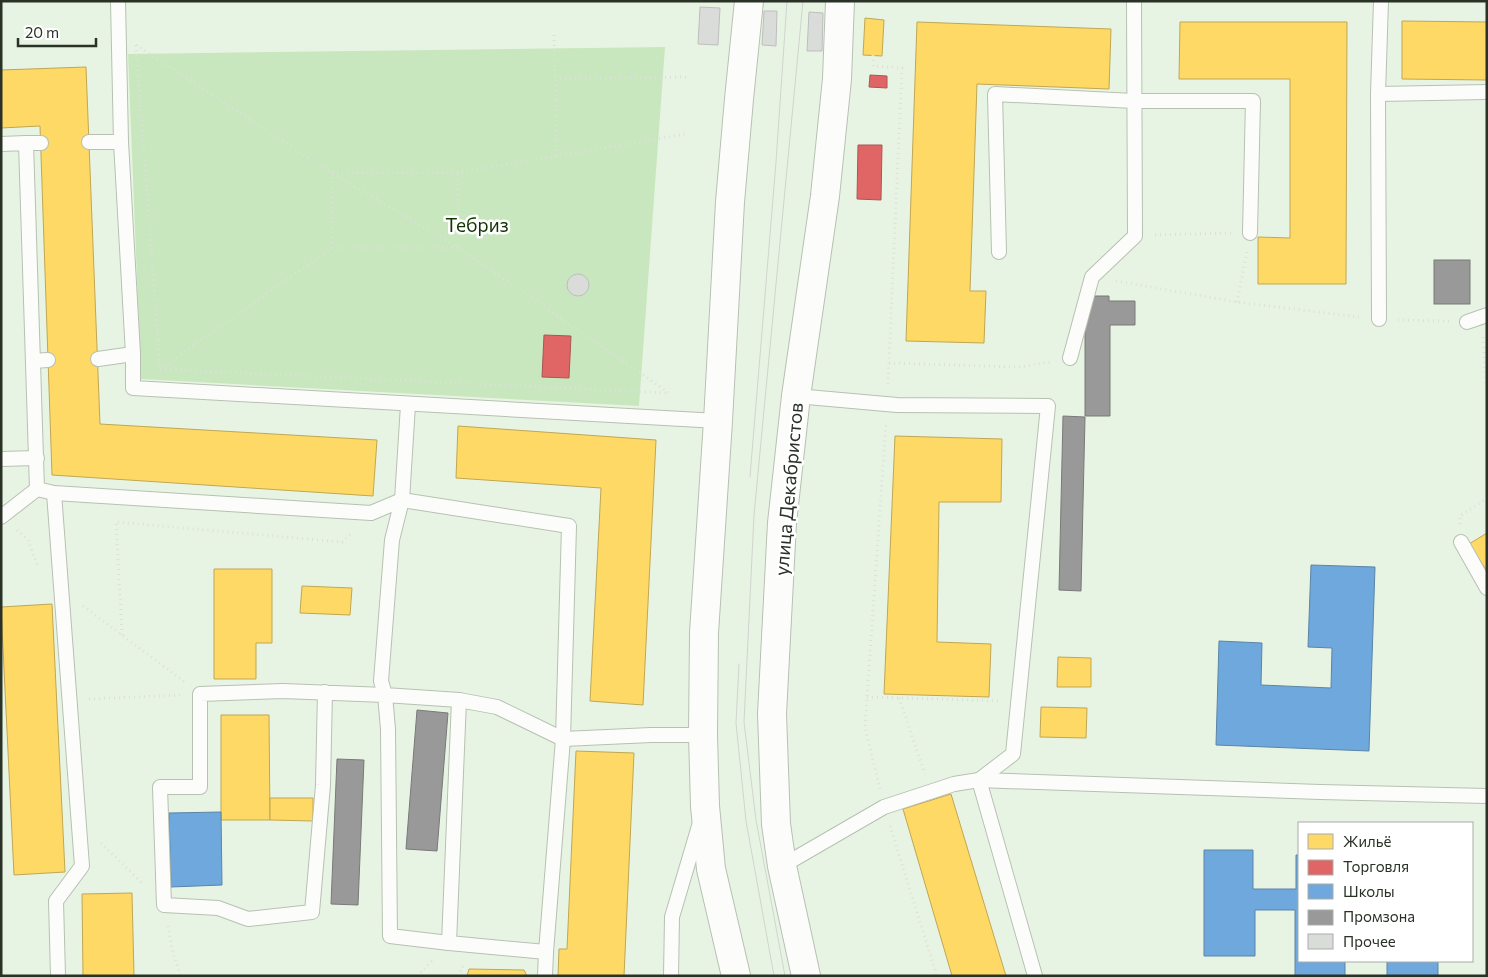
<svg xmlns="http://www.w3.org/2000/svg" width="1488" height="977" font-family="Commissioner,sans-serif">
<rect width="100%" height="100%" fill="#e8f4e3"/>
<path fill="#c9e7be" d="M665 47 639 406 141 379 128 54Z"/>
<g fill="#ffd966" stroke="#bfa753">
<path d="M865 18 884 20 882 56 863 55Z"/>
<path d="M1402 21 1487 22V80L1402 79Z"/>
<path d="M917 22 1111 29 1109 89 977 84 970 291H986L984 343 906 341Z"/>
<path d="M1180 22H1347L1346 284H1258V237L1290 238V79H1179Z"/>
<path d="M86 67 100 424 377 440 373 496 52 475 40 126 1 128V70Z"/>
<path d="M458 426 656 440 643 705 590 701 601 488 456 478Z"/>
<path d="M895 436 1002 439 1001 502H939L937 642 991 644 989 697 884 694Z"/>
<path d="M1487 533V571L1469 544Z"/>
<path d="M214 569H272V643H256V679H214Z"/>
<path d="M302 586 352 588 350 615 300 613Z"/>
<path d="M52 604 65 872 14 875 1 607Z"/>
<path d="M1058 657 1091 658V687H1057Z"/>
<path d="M1041 707 1087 708 1086 738 1040 737Z"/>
<path d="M221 715H269L270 820H221Z"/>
<path d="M576 751 634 753 624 976H558L559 949H567Z"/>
<path d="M951 794 964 837 1006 976H952L950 969 903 809Z"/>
<path d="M270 798H313V821L270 820Z"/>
<path d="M132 893 134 976H83L82 894Z"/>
<path d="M469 969 524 970 527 976H467Z"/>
</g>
<g fill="#e06666" stroke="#a95653">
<path d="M870 75 887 76V88L869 87Z"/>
<path d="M858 145H882L881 200 857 199Z"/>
<path d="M544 335 571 336 569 378 542 377Z"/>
</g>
<g fill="#6fa8dc" stroke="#5a85a6">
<path d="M1311 565 1375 567 1369 751 1216 745 1219 641 1262 643 1261 685 1331 688 1332 648 1308 647Z"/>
<path d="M221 812 222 885 171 887 169 813Z"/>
<path d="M1204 850H1253V889H1296V855H1299V961H1345V976H1295V910H1255V956H1204Z"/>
<rect x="1387" y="961" width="51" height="15"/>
</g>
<g fill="#999" stroke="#787a77">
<rect x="1434" y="260" width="36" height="44"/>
<path d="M1085 296H1109V301H1135V325H1110V416H1085Z"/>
<path d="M1063 416 1085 417 1081 591 1059 590Z"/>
<path d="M417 710 448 713 437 851 406 849Z"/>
<path d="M337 759 364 760 358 905 331 904Z"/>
</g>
<g fill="#dadcda" stroke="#bdbfbc">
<path d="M700 7 720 8 718 45 698 44Z"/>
<path d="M764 11H777L776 46 762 45Z"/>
<path d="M809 12 823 13 822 51H807Z"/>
<circle cx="578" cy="285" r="11"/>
</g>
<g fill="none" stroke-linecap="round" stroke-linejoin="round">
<g stroke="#b7c0b3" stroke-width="16">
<g id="lane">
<path d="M118 1 121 142 133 354V388L718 421"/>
<path d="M1378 94 1487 92"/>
<path d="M89 142H121"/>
<path d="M26 143H41"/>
<path d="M1 144 26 143 37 489 54 493 371 513 402 500 569 526 563 739 546 952 545 976"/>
<path d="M999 252 995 94 1134 101H1253L1250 233"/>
<path d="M1379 319 1378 94 1381 1"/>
<path d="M1467 322 1487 315"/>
<path d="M1070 358 1092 277 1135 236 1134 1"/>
<path d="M98 359 133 354"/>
<path d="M33 361 48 360"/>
<path d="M796 396 897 405 1048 406 1013 754 979 780 1035 976"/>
<path d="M408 405 402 500 392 540 381 681 385 695 459 700 497 707 563 739 651 735H703"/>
<path d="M1 459 37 458"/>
<path d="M54 493 82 866 56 901 58 976"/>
<path d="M1 517 37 489"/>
<path d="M1461 542 1487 588"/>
<path d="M325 692 323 785 312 912 248 919 218 908 164 905 160 787H200V694L283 691 385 695 388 729 390 936 449 943"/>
<path d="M459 700 449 943 546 952"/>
<path d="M782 866 884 807 954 784 979 780 1320 792 1487 796"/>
<path d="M671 976 672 917 699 826"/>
</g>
</g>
<g stroke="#b7c0b3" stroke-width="30">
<g id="secondary">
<path d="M736 976 711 869 705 806 703 735 704 633 718 421 730 202 739 99 749 1"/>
<path d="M806 976 782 866 776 824 772 714 782 523 796 396 825 196 837 79 840 1"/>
</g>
</g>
<g stroke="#dce0da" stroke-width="3" stroke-dasharray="1 4" stroke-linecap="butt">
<path d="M554 35 557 156"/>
<path d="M136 45 332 173 459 248 669 393 160 369Z"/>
<path d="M873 55V66L902 68 888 384"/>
<path d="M555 78 689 77"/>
<path d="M1155 235 1232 233"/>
<path d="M332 248V173H457L685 134"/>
<path d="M1116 281 1237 302 1359 317"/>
<path d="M1237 302 1247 252"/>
<path d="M1398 320 1449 321"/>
<path d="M1483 337 1487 401"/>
<path d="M889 363 1018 367 1051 362"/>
<path d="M160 369 332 248H459L457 173"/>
<path d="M1460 524V516L1487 498"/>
<path d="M17 530 28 540 38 567"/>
<path d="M83 606 186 683"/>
<path d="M122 635 116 522 342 542 352 533"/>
<path d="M867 697 999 701"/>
<path d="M899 698 925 774"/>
<path d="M89 699 180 695"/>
<path d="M880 789 865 727 886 423"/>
<path d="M890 826 937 976"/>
<path d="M101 843 143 884"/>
<path d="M168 926 173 953 181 976"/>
<path d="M417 976 432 961"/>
<path d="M458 976 465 963"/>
</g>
<use href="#lane" stroke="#fcfdfb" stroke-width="14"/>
<use href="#secondary" stroke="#fcfdfb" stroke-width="28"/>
<g stroke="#d0d4cf" stroke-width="1">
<path d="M750 477 776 162 787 1"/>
<path d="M739 664 736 723 746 821 774 976"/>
<path d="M785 976 756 820 744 722 754 515 803 1"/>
</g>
</g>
<g text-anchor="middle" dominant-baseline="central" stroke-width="5" stroke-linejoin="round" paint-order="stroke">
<g font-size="19" fill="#123401" stroke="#fff">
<text x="477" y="224">Тебриз</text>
</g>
<g font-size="19" fill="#2a3227" stroke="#fff">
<text transform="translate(788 489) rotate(-85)">улица Декабристов</text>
</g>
</g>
<rect width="1488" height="977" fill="none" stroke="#2a3227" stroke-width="5"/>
<rect x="1298" y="822" width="175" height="140" fill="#ffffff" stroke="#aaada9"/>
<rect x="1308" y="834" width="25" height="15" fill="#ffd966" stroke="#aaada9"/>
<text x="1343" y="847" font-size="15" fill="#2a3227">Жильё</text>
<rect x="1308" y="860" width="25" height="15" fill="#e06666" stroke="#aaada9"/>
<text x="1343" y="872" font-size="15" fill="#2a3227">Торговля</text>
<rect x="1308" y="884" width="25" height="15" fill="#6fa8dc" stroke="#aaada9"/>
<text x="1343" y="897" font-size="15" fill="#2a3227">Школы</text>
<rect x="1308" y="910" width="25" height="15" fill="#999999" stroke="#aaada9"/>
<text x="1343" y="922" font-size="15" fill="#2a3227">Промзона</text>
<rect x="1308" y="934" width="25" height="15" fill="#dadcda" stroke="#aaada9"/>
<text x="1343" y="947" font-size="15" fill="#2a3227">Прочее</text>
<path d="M18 38v8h78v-8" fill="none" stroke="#2a3227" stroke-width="2.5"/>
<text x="25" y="38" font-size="15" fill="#2a3227" stroke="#ffffff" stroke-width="4" paint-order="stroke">20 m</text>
</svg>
